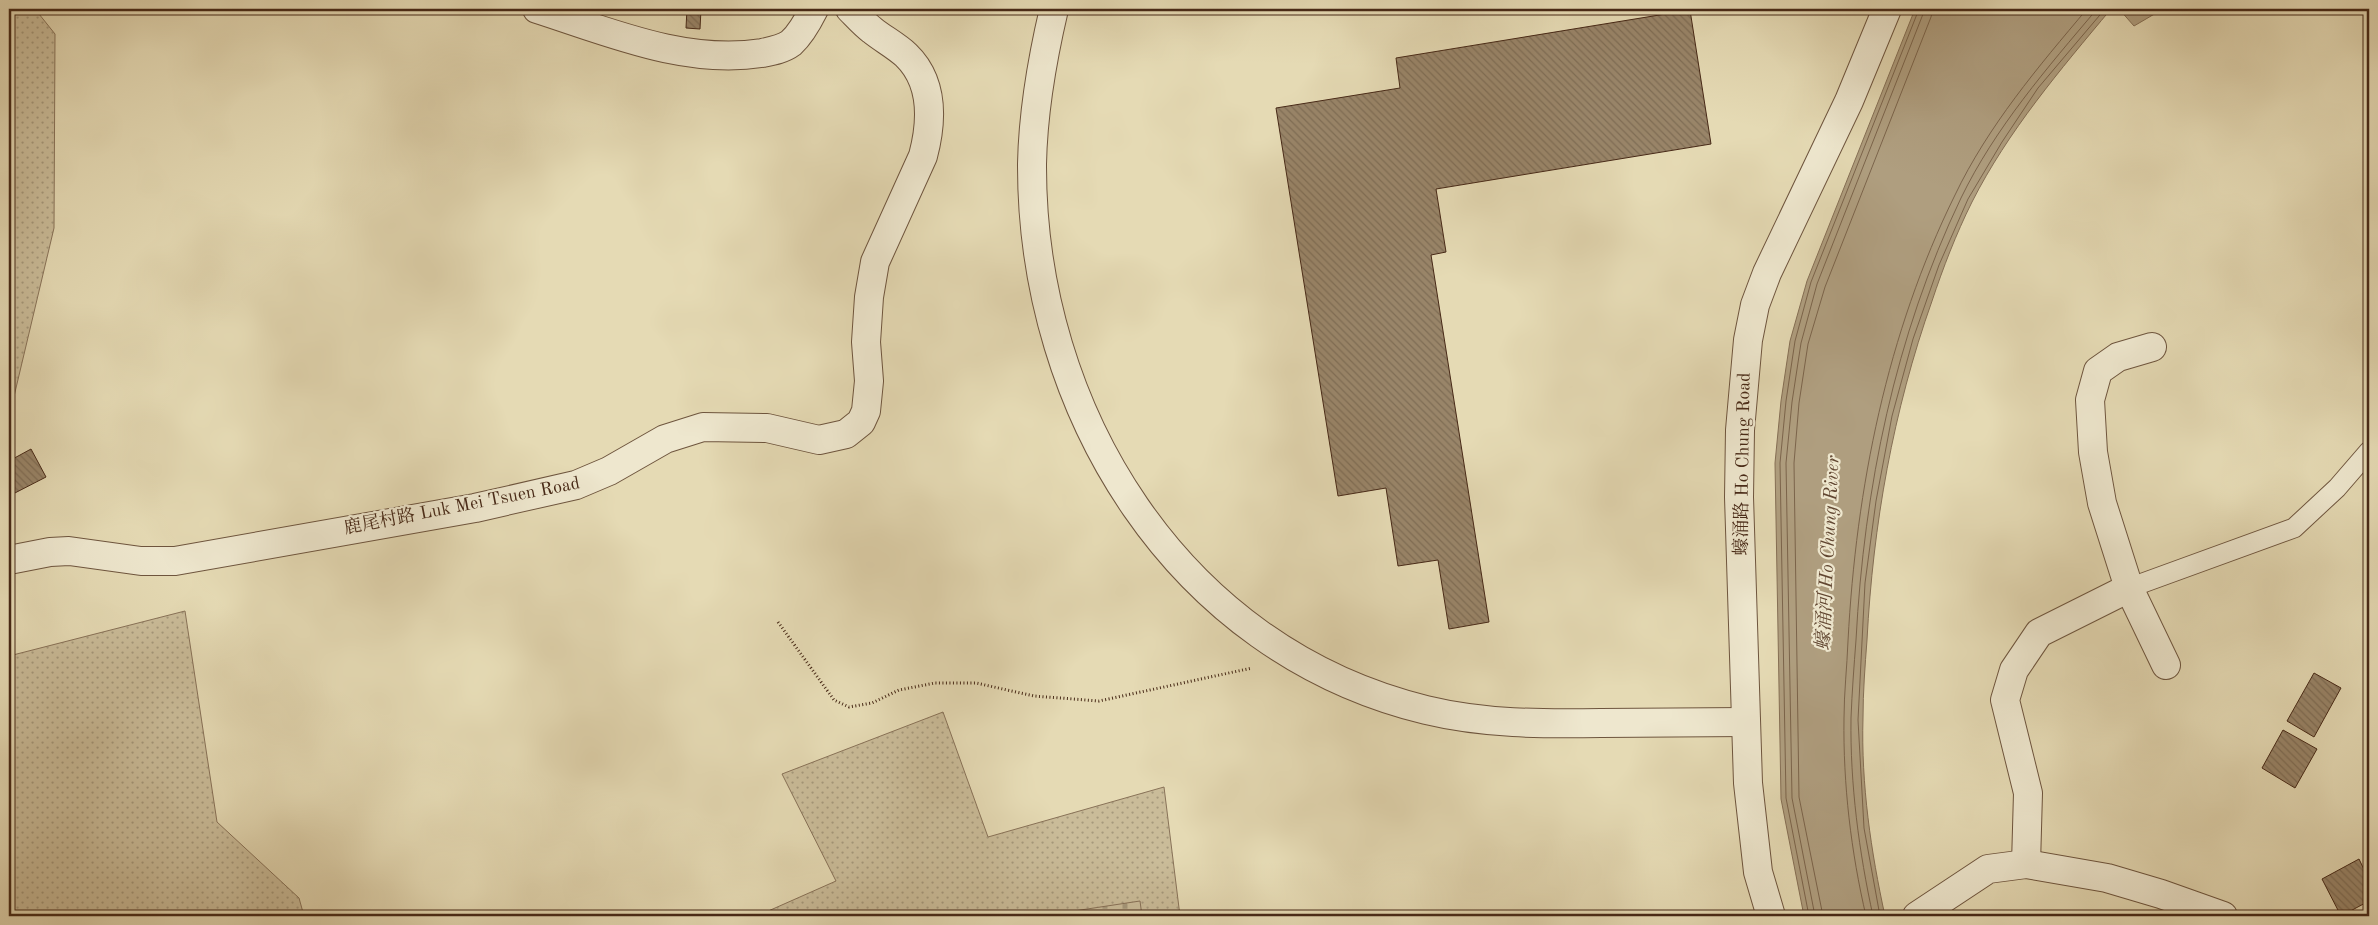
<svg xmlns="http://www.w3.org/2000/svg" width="2378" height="925" font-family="'Old Standard TT','Noto Serif TC',serif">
<defs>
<pattern id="grass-dots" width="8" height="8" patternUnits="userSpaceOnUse" patternTransform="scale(1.25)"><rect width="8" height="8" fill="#cabc99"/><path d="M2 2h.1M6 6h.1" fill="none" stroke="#a6997c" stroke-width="1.8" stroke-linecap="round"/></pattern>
<pattern id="cemetery-stones" width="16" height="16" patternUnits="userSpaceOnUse" patternTransform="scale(1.25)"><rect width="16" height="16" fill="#cabc99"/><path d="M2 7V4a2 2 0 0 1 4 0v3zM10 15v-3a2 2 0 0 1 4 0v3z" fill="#a6997c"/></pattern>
<pattern id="building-back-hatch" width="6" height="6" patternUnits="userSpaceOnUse" patternTransform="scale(1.25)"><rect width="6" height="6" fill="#998569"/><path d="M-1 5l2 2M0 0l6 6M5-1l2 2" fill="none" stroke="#7f6d55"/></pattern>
</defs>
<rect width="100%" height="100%" fill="#e5dab4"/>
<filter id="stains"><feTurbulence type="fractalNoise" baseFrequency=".004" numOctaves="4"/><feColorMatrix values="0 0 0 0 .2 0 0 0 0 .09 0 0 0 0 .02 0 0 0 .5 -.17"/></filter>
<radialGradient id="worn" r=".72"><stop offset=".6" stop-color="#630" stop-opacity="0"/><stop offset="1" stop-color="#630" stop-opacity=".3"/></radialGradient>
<g fill="url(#grass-dots)" stroke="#887258">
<path d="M9 9H35L55 34 54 228 11 409 9 410Z"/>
<path d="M185 611 217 822 299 898 304 916H9V656Z"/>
<path d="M943 712 988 837 1164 787 1180 916H757L836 881 782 774Z"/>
</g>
<path fill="url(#cemetery-stones)" stroke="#887258" d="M1140 901 1142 916H1075L1074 911Z"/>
<g fill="#af9e7f" stroke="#856f55">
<path d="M1915 9H2111C2060 70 2008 131 1972 202 1956 234 1943 268 1932 301 1893 411 1873 525 1867 640 1865 666 1863 692 1863 718 1861 784 1871 852 1885 916H1804L1781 799 1775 463 1781 401 1790 341 1807 281Z"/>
<path d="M2119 9H2163L2134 26Z"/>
</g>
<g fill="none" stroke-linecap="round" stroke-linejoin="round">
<g stroke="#7b644b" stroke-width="1">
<path d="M1809 916 1786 798 1780 463 1786 401 1795 341 1811 282 1919 9"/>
<path d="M1815 916 1792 798 1786 463 1792 402 1801 343 1817 284 1925 9"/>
<path d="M1823 916 1799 797 1794 463 1799 403 1808 344 1825 287 1931 17 1933 9"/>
<path d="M1866 916C1851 852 1843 784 1844 718 1844 693 1847 667 1848 641 1856 488 1887 333 1955 195 1988 126 2038 67 2087 9"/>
<path d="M1873 916C1859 852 1850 784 1851 718 1852 692 1854 666 1856 640 1864 488 1895 336 1961 198 1995 128 2047 68 2097 9"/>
<path d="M1880 916 1864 828 1858 720 1865 583 1876 501 1892 416 1913 339 1939 265 1968 199 2002 142 2038 88 2105 9"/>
</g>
</g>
<g fill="url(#building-back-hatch)" stroke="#472917">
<path d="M687 9H701L700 29 686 28Z"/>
<path d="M1690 10 1711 144 1436 189 1446 252 1431 255 1489 622 1449 629 1438 560 1398 566 1386 488 1338 496 1276 108 1400 88 1396 58Z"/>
<path d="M31 449 46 477 9 496V461Z"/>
<path d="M2314 673 2341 688 2314 737 2287 721Z"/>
<path d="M2283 730 2317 749 2295 788 2262 768Z"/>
<path d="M2359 859 2369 880V901L2341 916 2322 879Z"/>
</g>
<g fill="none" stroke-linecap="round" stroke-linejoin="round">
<g stroke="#6e553e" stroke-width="21">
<path id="lane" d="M2129 588 2294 528 2337 488 2369 451"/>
</g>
<g stroke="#6e553e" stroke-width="30">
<g id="street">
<path d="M537 9C609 32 685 65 762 53 772 51 783 49 791 43 801 34 808 21 814 9"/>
<path d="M1054 9C1042 60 1033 112 1032 164 1031 411 1178 650 1426 710 1484 724 1542 724 1601 723 1649 723 1697 722 1746 722"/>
<path d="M2152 347 2118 357 2098 371 2090 400 2093 452 2102 503 2129 588 2166 665"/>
<path d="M9 560 50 552 69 551 141 561H175L475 508 576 485 609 471 665 439 703 427 767 428 819 440 846 434 861 422 866 411 869 381 866 342 869 297 875 262 923 156C932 122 934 82 906 55 895 45 883 39 872 30 864 24 857 16 850 9"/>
<path d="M2026 864 2028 793 2005 700 2014 670 2039 633 2129 588"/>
<path d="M1771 916 1758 872 1748 783 1739 497 1740 430 1748 340 1755 305 1767 273 1849 101 1887 9"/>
<path d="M1917 916 1988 869 2026 864 2107 878 2161 894 2223 916"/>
</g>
</g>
<path stroke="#472917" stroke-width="3" stroke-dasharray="1 2.5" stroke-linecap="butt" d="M778 622 834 700 849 707 872 703 899 690 935 683H976L1034 696 1099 701 1252 668"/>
<use href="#lane" stroke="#eee7ce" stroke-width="19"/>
<use href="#street" stroke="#eee7ce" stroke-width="28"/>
</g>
<g text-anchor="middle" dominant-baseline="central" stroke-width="4.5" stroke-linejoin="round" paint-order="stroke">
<g font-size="18" fill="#472917" stroke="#eee7ce">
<text transform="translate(1743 464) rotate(-89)">蠔涌路 Ho Chung Road</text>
<text transform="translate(462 506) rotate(-11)">鹿尾村路 Luk Mei Tsuen Road</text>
</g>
<g font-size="19" font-style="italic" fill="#614631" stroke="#eee7ce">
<text transform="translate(1829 553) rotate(-87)">蠔涌河 Ho Chung River</text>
</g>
</g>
<rect width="2378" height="925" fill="none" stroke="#e5dab4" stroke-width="30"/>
<rect x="10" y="10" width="2358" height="905" fill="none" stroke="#472917" stroke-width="2.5"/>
<rect x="15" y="15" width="2348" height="895" fill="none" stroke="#472917"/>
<rect width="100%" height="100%" filter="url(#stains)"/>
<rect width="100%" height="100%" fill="url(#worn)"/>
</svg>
